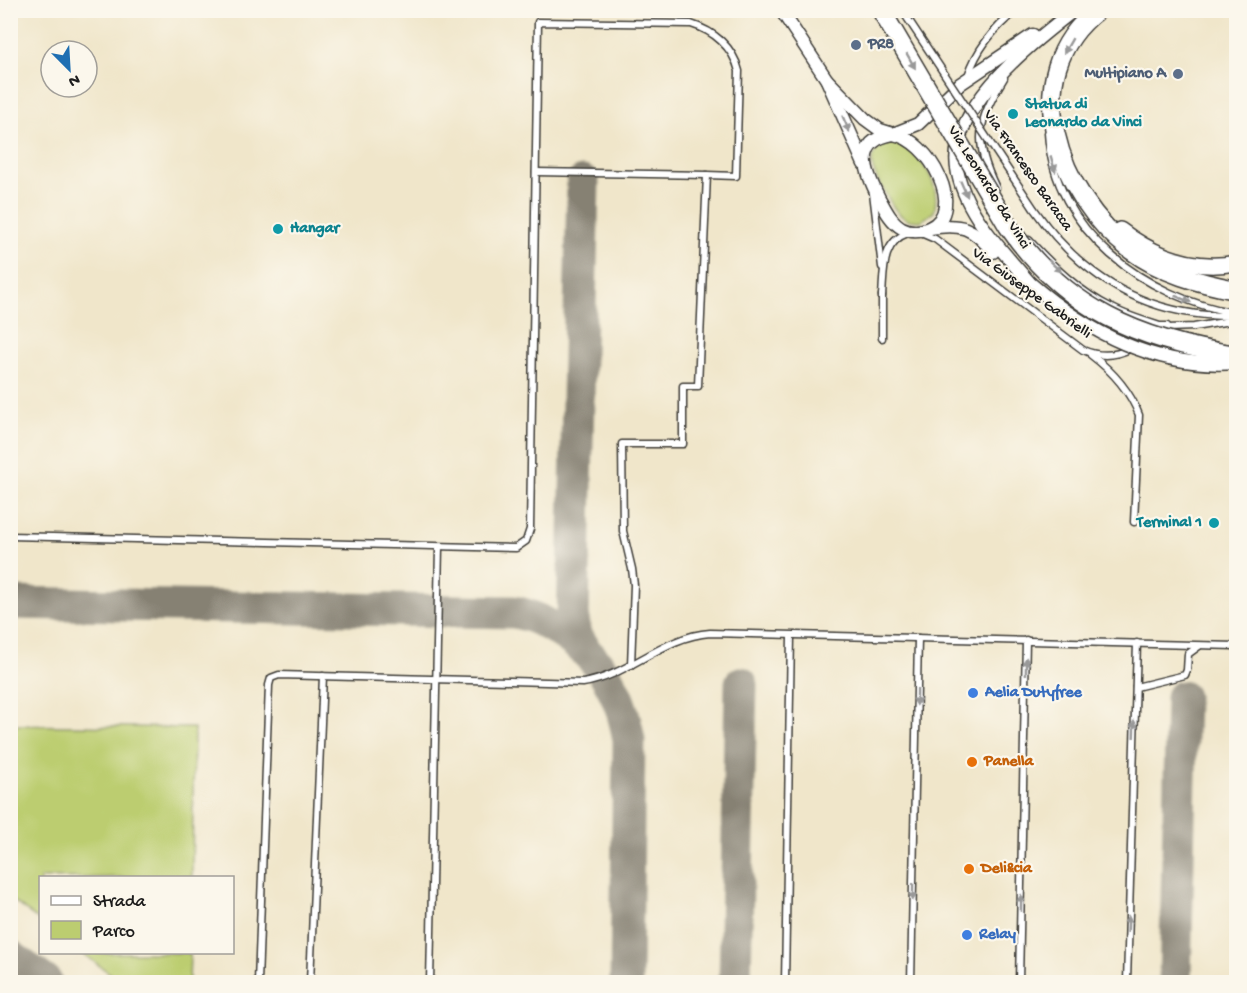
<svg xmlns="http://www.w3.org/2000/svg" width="1247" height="993" font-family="'Gochi Hand',sans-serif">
<rect width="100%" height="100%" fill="#fbf7ec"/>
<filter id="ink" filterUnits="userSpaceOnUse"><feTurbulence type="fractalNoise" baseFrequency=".0167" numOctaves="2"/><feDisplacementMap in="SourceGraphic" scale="12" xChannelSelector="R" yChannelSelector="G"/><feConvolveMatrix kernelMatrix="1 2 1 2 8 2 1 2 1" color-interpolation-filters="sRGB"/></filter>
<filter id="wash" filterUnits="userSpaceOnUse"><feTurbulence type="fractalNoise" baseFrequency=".008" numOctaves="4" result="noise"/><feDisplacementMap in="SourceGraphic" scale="24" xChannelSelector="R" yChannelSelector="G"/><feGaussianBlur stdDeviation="1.35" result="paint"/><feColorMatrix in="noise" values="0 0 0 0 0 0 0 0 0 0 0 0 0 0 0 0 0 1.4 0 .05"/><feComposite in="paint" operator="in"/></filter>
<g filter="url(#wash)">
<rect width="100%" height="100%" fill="#f0e6ca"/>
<g fill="#bccd70" stroke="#6c7446" stroke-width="1.5">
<path d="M896 141C921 154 942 183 934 212L921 221C915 221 908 221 903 217 895 212 890 202 886 194 871 171 860 150 896 141Z"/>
<path d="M10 725 194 728 192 877 40 878V921L11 899Z"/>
<path d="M82 953H190L189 982H122Z"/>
</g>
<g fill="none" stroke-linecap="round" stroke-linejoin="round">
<g stroke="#868173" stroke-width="33">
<path d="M10 603 514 612C531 615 542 621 557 630 601 657 620 689 629 740L626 982"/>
<path d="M583 646 576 636 573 619 583 182"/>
<path d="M10 956 46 982"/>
<path d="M735 982 741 683"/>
<path d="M1175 982 1182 697"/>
</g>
</g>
</g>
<g filter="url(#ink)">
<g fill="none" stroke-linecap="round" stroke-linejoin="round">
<g stroke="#3c3a36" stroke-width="9">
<g id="service">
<path d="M968 76C977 48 994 28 1017 10"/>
<path d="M1048 133C1054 232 1146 298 1236 313"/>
<path d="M536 172 707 175"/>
<path d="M996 188C973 141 977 122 1004 78"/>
<path d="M873 193 882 267"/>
<path d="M1034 209C1082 278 1148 317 1233 316"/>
<path d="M921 233 935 239 1083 350C1108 361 1128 352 1150 338"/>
<path d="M1029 240C1053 266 1079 292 1112 308 1127 316 1144 321 1160 326H1167"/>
<path d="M882 296C884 272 881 242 908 233"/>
<path d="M1158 332 1168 328 1194 327 1236 320"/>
<path d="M882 338V295"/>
<path d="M1091 355C1111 370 1130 391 1139 415L1134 522"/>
<path d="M10 536 516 548 526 541 530 529 538 22 691 24C714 31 733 47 739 71L736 176 707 175 698 386H683V444H622L623 531 632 569 634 585 631 665"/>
<path d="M1136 687 1185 675 1187 670 1188 654 1199 646"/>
<path d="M258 982 269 685 271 678 279 675 583 683C628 676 664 636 710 633L1236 646"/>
<path d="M310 982 323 676"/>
<path d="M430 982 439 547"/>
<path d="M785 982 791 636"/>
<path d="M911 982 918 638"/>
<path d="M1019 982 1026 640"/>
<path d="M1127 982 1137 643"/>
</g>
</g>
<g stroke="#3c3a36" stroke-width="15">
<g id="minor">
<path d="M781 10 827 80 864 164"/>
<path d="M827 80 865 119 880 130 893 134 918 124 960 84 1033 35"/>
<path d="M893 134C929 139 968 211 929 228 920 232 910 232 902 228 891 222 885 209 879 198 866 173 852 141 893 134Z"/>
<path d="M930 228C961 223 973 227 993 252"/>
<path d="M1030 283C1003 252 967 215 958 174 943 111 1031 44 1074 10"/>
</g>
</g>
<g stroke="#3c3a36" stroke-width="18">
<path id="tertiary" d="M1120 230C1154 256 1193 271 1236 263"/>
</g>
<g stroke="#3c3a36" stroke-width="21">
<path id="secondary" d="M1098 10C1013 75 1059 196 1131 250 1162 273 1199 283 1236 290"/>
</g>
<use href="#service" stroke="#fff" stroke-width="6"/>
<use href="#minor" stroke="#fff" stroke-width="12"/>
<use href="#tertiary" stroke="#fff" stroke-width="15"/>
<use href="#secondary" stroke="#fff" stroke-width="18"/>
<g stroke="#3c3a36" stroke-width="9" stroke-linecap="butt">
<path id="service-bridge" d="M902 10 1034 209"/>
</g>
<g stroke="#3c3a36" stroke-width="15" stroke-linecap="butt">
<path id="minor-bridge" d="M1030 283C1088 333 1158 369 1236 363"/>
</g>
<g stroke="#3c3a36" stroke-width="21" stroke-linecap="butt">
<path id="secondary-bridge" d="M881 10 1008 226C1065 309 1140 341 1236 355"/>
</g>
<use href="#service-bridge" stroke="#fff" stroke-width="6"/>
<use href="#minor-bridge" stroke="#fff" stroke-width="12"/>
<use href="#secondary-bridge" stroke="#fff" stroke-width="18"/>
</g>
<defs><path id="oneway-solid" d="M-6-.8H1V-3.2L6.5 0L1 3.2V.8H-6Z" transform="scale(1.5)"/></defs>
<g fill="#999">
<use href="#oneway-solid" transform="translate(1068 46) rotate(120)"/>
<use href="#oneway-solid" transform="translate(911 61) rotate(60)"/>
<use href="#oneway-solid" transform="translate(846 124) rotate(66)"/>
<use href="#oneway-solid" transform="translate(1053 164) rotate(74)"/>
<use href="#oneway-solid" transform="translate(964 189) rotate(66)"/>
<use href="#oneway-solid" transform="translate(1055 266) rotate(43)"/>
<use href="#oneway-solid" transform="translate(1183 299) rotate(22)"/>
<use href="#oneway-solid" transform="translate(1026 666) rotate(-89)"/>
<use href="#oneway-solid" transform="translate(917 697) rotate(91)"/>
<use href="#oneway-solid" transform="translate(1134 729) rotate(-88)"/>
<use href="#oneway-solid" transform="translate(913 892) rotate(91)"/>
<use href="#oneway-solid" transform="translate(1021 903) rotate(-89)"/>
<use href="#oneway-solid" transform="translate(1128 924) rotate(-88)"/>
</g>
</g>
<g fill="#5c6f8a" stroke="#fbf7ec" stroke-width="2">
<circle cx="856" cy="45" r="6"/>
<circle cx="1178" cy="74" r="6"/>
</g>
<g fill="#0f9aa8" stroke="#fbf7ec" stroke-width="2">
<circle cx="1013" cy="114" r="6"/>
<circle cx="278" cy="229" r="6"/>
<circle cx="1214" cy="523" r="6"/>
</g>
<g fill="#3f7fe0" stroke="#fbf7ec" stroke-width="2">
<circle cx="973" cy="693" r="6"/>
<circle cx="967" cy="935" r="6"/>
</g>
<g fill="#e8710a" stroke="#fbf7ec" stroke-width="2">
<circle cx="972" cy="762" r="6"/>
<circle cx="969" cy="869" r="6"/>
</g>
<g text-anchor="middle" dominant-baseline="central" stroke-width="4.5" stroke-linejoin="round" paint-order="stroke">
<g font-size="16" font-weight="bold" fill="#4e5e75" stroke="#fbf7ec" text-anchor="start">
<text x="868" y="45">PR8</text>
<text x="1166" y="74" text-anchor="end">Multipiano A</text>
</g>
<g font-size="16" font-weight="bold" fill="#0d838f" stroke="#fbf7ec" text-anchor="start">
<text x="1025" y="105">Statua di<tspan x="1025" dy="18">Leonardo da Vinci</tspan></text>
<text x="290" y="229">Hangar</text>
<text x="1202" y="523" text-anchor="end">Terminal 1</text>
</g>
<g font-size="16" fill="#1c1c1c" stroke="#fbf7ec">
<text transform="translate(1027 171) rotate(55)">Via Francesco Baracca</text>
<text transform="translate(988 188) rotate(58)">Via Leonardo da Vinci</text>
<text transform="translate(1031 294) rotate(36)">Via Giuseppe Gabrielli</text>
</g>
<g font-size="16" font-weight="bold" fill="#366cbe" stroke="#fbf7ec" text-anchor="start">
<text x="985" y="693">Aelia Dutyfree</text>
<text x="979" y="935">Relay</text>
</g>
<g font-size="16" font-weight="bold" fill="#c56008" stroke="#fbf7ec" text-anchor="start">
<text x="984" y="762">Panella</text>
<text x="981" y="869">Deli&amp;cia</text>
</g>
</g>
<rect width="1247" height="993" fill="none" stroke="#fbf7ec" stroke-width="36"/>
<rect x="39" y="876" width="195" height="78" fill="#fbf7ec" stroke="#a29f99" stroke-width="1.5"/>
<rect x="51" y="896" width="30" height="9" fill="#ffffff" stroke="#a29f99" stroke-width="1.5"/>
<text x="93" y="906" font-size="18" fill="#1c1c1c">Strada</text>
<rect x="51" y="921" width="30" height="18" fill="#bccd70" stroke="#a29f99" stroke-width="1.5"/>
<text x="93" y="936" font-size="18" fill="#1c1c1c">Parco</text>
<g transform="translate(69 69) rotate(156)"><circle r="28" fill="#fbf7ec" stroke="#a29f99" stroke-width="1.5"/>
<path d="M0-4.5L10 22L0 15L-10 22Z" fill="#1f6fb2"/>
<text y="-9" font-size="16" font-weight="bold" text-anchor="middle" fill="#1c1c1c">N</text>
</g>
</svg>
